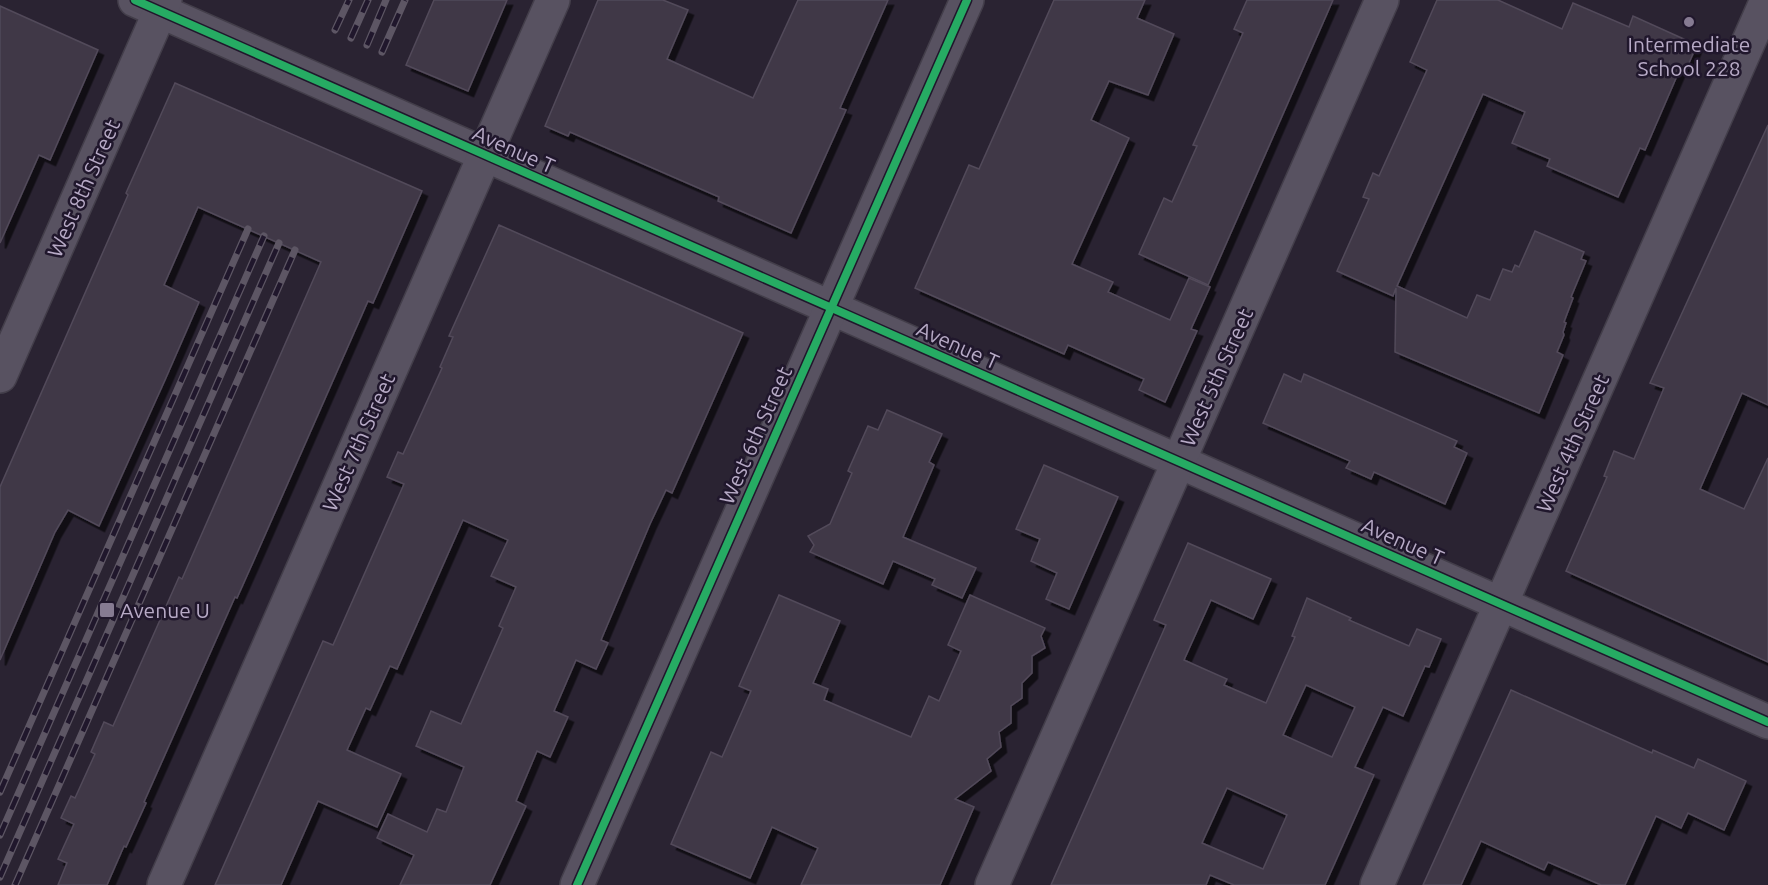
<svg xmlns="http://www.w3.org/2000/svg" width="1768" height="885" font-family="Ubuntu,sans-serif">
<defs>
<filter id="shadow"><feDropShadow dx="5.5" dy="5.5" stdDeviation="0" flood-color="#0009"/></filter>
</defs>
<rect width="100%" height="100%" fill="#2a2332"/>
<g fill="#3f3947" stroke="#524a5a" stroke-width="1.5" fill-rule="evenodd" filter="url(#shadow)">
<path d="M434 0H507L468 91 406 65Z"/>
<path d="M598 0H663L688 10 667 59 753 98 798 0H888L840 108 846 110 791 233 718 201 719 197 687 183 570 132 568 136 545 126Z"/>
<path d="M1054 0H1145L1137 18 1174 34 1148 95 1109 81 1091 120 1129 138 1072 264 1113 282 1108 292 1170 320 1189 278 1210 287 1191 329 1197 331 1165 402 1139 390 1144 379 1068 345 1064 354 915 288 969 165 979 169Z"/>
<path d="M1247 0H1333L1208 285 1139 254 1164 198 1172 202 1197 146 1193 145 1243 33 1234 29Z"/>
<path d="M1437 0H1498L1562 29 1573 3 1629 27 1633 16 1697 45 1685 72 1680 69 1645 150 1640 148 1618 197 1547 166 1550 159 1512 143 1525 112 1483 94 1397 286 1467 318 1477 295 1490 300 1503 269 1512 272 1515 265 1519 267 1535 231 1584 252 1581 259 1586 261 1571 297 1573 298 1564 322 1566 323 1563 332 1564 335 1557 352 1563 355 1539 413 1395 352 1396 288 1393 296 1337 271 1369 199 1363 197 1373 173 1379 176 1427 70 1410 62Z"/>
<path d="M0 6 98 50 50 160 39 155 0 243Z"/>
<path d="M175 83 422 191 373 303 368 301 254 560 237 598 235 597 144 802 146 803 126 847 124 846 107 885H58L67 863 58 859 74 824 61 818 71 796 75 798 95 754 91 752 104 722 113 726 179 577 182 579 321 262 198 207 164 285 199 302 165 380 99 526 68 510 55 532 0 660V487L128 195 126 193Z"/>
<path d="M1768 125V405L1742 393 1700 489 1744 509 1768 458V662L1566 571 1607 477 1604 476 1614 451 1634 459 1664 388 1650 383Z"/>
<path d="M499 225 743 333 672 493 666 490 650 524 601 640 608 643 596 669 576 660 554 711 568 717 550 757 537 751 516 801 526 806 490 885H400L414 855 377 838 388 814 427 832 437 809 446 812 464 767 416 746 431 711 461 724 503 628 499 626 516 587 491 576 508 540 463 520 397 669 390 666 370 710 366 708 347 750 401 774 377 827 318 801 281 885H215L323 641 333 645 404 484 387 477 398 452 403 454 442 368 440 367 453 337 449 336Z"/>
<path d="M1284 374 1301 382 1304 374 1457 441 1454 447 1467 453 1445 504 1374 472 1371 479 1346 468 1350 461 1263 423Z"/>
<path d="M887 410 942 434 929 462 934 465 903 537 976 568 962 598 932 585 935 579 893 561 883 584 810 552 814 545 808 536 830 524 852 473 848 471 868 426 878 430Z"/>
<path d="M1044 465 1118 497 1069 609 1046 599 1057 573 1031 561 1040 539 1016 529Z"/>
<path d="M1188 543 1271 579 1253 619 1211 600 1184 660 1227 679 1224 685 1266 703 1295 637 1292 636 1307 598 1351 618 1349 620 1409 646 1417 629 1441 639 1429 667 1425 666 1403 716 1383 707 1355 767 1374 775 1325 885H1234L1210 875 1206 885H1051L1166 625 1154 620ZM1306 685 1355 707 1332 757 1283 735ZM1227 788 1287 815 1263 869 1202 843Z"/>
<path d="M779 595 840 621 813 683 828 689 824 700 911 737 929 696 939 701 961 651 948 645 970 595 1045 628 1041 636 1045 648 1032 656V673L1022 683V698L1011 706V723L999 732 1001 747 987 759 991 771 955 799 974 807 940 885H801L818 848 772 827 750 878 671 844 711 752 722 757 751 691 739 686Z"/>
<path d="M1511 690 1652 753 1653 750 1694 768 1698 759 1746 781 1724 830 1688 813 1681 828 1656 816 1625 885H1601L1548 862 1544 870 1481 841 1461 885H1423Z"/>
</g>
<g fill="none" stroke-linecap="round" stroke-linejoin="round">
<g stroke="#433e4a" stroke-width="36">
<g id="minor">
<path d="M135 0 1768 722"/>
<path d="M0 376 165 0"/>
<path d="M164 885 553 0"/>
<path d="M577 885 967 0"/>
<path d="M992 885 1382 0"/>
<path d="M1377 885 1767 0"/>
</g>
</g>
<use href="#minor" stroke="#585261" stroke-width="33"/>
<g stroke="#5d5664" stroke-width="7">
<g id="rail">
<path d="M335 30 349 0"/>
<path d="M351 38 368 0"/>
<path d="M367 45 386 0"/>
<path d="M382 52 405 0"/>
<path d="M0 792 248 229"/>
<path d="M0 835 264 236"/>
<path d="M0 877 279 243"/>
<path d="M15 885 295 250"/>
</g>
</g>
<use href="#rail" stroke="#20172c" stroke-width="4.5" stroke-dasharray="14" stroke-linecap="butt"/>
<g stroke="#20172c" stroke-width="11">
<g id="cycleway">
<path d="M135 0 1768 722"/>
<path d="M577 885 967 0"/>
</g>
</g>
<use href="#cycleway" stroke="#26ab63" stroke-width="8"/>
</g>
<g fill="#867b92" stroke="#20172c" stroke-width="2">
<circle cx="1689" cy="22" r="6"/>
<rect x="99" y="602" width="16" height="16" rx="3"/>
</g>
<g text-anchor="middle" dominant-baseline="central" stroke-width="5" stroke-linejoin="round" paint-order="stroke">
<g font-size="21" fill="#b7aac6" stroke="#20172c">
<text x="1689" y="44">Intermediate<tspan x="1689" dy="24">School 228</tspan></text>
<text x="120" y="610" text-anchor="start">Avenue U</text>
</g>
<g font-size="21" fill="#b7aac6" stroke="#20172c">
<text transform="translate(514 149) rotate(24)">Avenue T</text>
<text transform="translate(83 188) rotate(-66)">West 8th Street</text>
<text transform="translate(958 345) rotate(24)">Avenue T</text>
<text transform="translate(1216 377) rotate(-66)">West 5th Street</text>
<text transform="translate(755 435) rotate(-66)">West 6th Street</text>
<text transform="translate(358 442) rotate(-66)">West 7th Street</text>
<text transform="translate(1572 443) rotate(-66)">West 4th Street</text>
<text transform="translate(1403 541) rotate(24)">Avenue T</text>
</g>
</g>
</svg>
